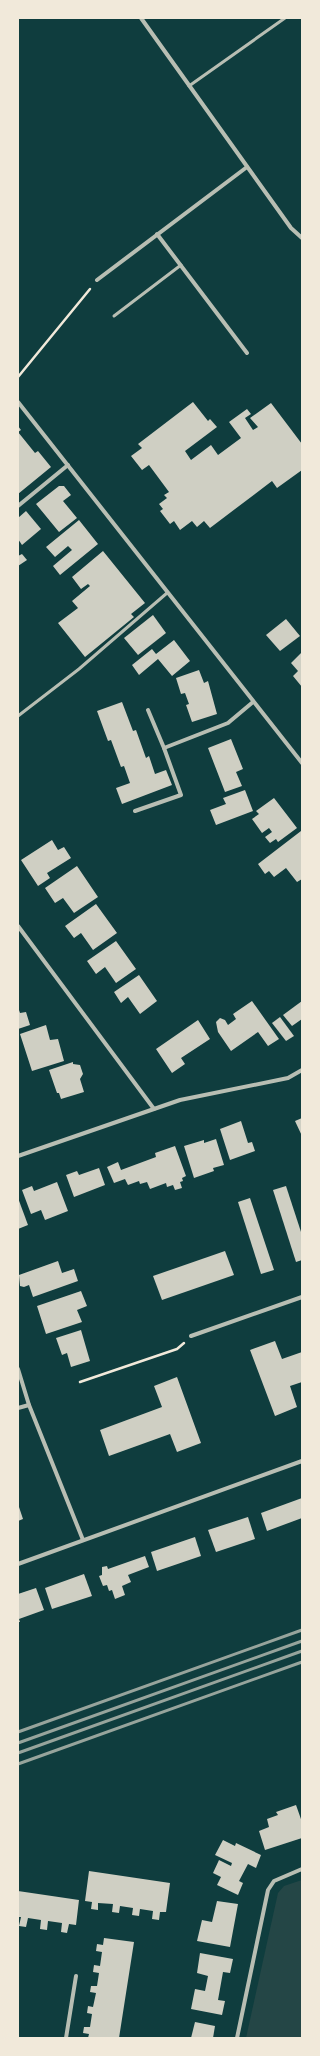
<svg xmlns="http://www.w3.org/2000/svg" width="320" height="2056" font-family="Literata,serif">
<rect width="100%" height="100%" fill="#0f3d3e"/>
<path fill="#244646" d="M302 1880V2038H246L278 1893 284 1886Z"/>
<g fill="#cfcfc3">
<path d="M193 402 208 421 210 419 217 427 185 451 191 460 211 445 218 455 241 438 229 422 247 409 251 414 245 418 253 430 258 427 250 418 271 403 302 444V470L277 488 272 481 210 528 204 521 197 527 192 521 180 530 174 521 170 524 160 511 163 509 159 504 167 498 164 495 169 492 149 465 142 470 131 456 142 448 138 444Z"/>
<path d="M18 426 21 430 18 432 35 453 38 451 51 467 18 494Z"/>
<path d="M59 486H64L71 495 63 501 77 518 59 532 36 504Z"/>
<path d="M26 511 41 529 22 545 18 539V518Z"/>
<path d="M79 520 98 544 60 575 53 566 72 550 68 546 55 557 46 547Z"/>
<path d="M103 551 145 603 131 614 134 617 85 657 58 623 78 608 72 601 90 586 88 584 81 589 72 577Z"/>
<path d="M22 554 27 560 18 566V556Z"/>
<path d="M153 615 166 633 138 655 124 638Z"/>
<path d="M286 619 300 636 280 651 266 635Z"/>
<path d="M174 640 190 661 172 676 158 659 139 675 132 665 152 649 156 654Z"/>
<path d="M302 652V687L293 676 298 671 291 663Z"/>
<path d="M199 670 204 683 208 681 217 714 192 722 186 705 189 704 185 693 181 694 176 678Z"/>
<path d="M122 702 133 731 136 730 146 758 149 756 155 774 166 770 172 785 122 804 116 788 130 783 124 766 121 767 111 740 108 741 97 711Z"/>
<path d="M231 739 243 769 236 772 242 786 225 792 208 748Z"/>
<path d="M245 790 253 811 216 825 210 810 226 804 223 798Z"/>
<path d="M274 798 297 828 278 842 276 839 270 843 265 837 272 832 269 828 262 833 252 819 259 814 256 811Z"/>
<path d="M301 831 302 879 297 882 286 868 274 877 269 871 265 874 258 864Z"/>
<path d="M52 840 58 850 64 847 71 858 47 873 50 878 38 886 21 860Z"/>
<path d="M77 866 98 897 74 913 63 898 55 903 45 888Z"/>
<path d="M96 904 117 933 93 950 81 933 74 938 65 926Z"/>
<path d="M116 941 136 969 116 983 105 967 96 974 87 961Z"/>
<path d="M139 975 157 1001 140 1014 128 997 121 1003 114 992Z"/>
<path d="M252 1001 279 1039 268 1046 258 1032 231 1051 218 1032 216 1022 220 1018 225 1020 228 1025 236 1019 233 1014Z"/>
<path d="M302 1001V1019L292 1026 283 1015Z"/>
<path d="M18 1007 20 1013 26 1012 30 1025 18 1029Z"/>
<path d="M280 1017 294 1036 286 1041 272 1023Z"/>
<path d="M198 1020 210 1039 181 1058 185 1064 172 1073 156 1049Z"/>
<path d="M46 1025 50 1040 58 1039 64 1061 32 1071 20 1034Z"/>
<path d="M73 1062V1064L80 1065 83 1074 80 1079 84 1092 61 1099 59 1093H57L49 1070Z"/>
<path d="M302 1118V1136L295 1121Z"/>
<path d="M241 1121 248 1143 252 1142 255 1151 230 1160 220 1129Z"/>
<path d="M216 1139 224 1165 213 1168 214 1171 194 1178 184 1146 204 1140V1143Z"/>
<path d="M175 1146 186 1176 182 1178 183 1181 180 1182 182 1188 175 1190 173 1185 167 1187 166 1183 150 1189 147 1182 140 1184 139 1181 128 1185 125 1179 114 1183 107 1167 118 1162 121 1170 156 1157 155 1153Z"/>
<path d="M99 1168 105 1185 74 1197 66 1175 77 1171 79 1175Z"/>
<path d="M57 1182 68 1211 45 1220 41 1210 31 1214 22 1190 32 1186 34 1191Z"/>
<path d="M286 1186 302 1235V1260L296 1262 273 1190Z"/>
<path d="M18 1198 28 1225 18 1229Z"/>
<path d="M250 1198 274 1270 261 1274 238 1202Z"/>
<path d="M225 1251 234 1275 162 1300 153 1276Z"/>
<path d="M58 1261 62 1273 74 1269 78 1281 33 1297 29 1285 24 1287 20 1286 19 1275Z"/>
<path d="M81 1291 87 1306 77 1310 82 1322 46 1334 37 1306Z"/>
<path d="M81 1330 90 1361 71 1367 67 1353 62 1355 56 1338Z"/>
<path d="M275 1341 282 1359 302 1352V1382L290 1386 297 1407 275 1416 250 1350Z"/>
<path d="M177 1377 201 1443 177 1452 170 1434 109 1456 100 1430 162 1407 154 1386Z"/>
<path d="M302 1498V1518L267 1531 261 1513Z"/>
<path d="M18 1504 23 1519 18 1521Z"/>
<path d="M248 1517 255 1539 216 1552 208 1530Z"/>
<path d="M195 1537 201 1556 157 1571 151 1552Z"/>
<path d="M145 1556 149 1567 128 1575 131 1582 122 1586 125 1595 115 1599 112 1590 109 1591 107 1585 103 1586 99 1576 102 1575V1567L107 1566 108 1569Z"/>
<path d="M84 1574 92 1596 52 1609 45 1588Z"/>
<path d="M36 1588 44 1610 19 1619 20 1622H18V1594Z"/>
<path d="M296 1805 302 1822V1838L265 1850 259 1831 269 1827 267 1819 278 1815 276 1812Z"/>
<path d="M223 1840 235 1846 236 1843 261 1855 256 1868 248 1864 239 1881 243 1883 238 1895 217 1885 221 1877 213 1873 219 1860 231 1866 232 1863 215 1855Z"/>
<path d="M89 1871 170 1883 166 1912H160L159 1920 152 1919 153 1911 140 1909 139 1916 132 1915 133 1908 120 1906 119 1913 112 1912 113 1904 98 1903V1910L91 1909 92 1902 85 1901Z"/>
<path d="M18 1891 79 1900 76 1925 69 1924 67 1933 61 1932 62 1923 48 1921 47 1930 40 1929 41 1920 28 1918 26 1927 19 1926 21 1917H18Z"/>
<path d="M217 1901 238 1904 230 1947 197 1941 202 1920 212 1922Z"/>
<path d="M104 1938 134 1942 119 2038H88L89 2034 83 2033 84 2027H90L92 2014 87 2013 88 2006 93 2007 96 1993 90 1992 91 1986H97L99 1973 93 1972 94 1965 100 1966 102 1952 96 1951 97 1944 103 1945Z"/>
<path d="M200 1953 233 1959 230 1973 223 1972 218 2000 225 2001 222 2015 191 2009 195 1989 205 1991 208 1976 197 1973Z"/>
<path d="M195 2022 215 2026 213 2038H191Z"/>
</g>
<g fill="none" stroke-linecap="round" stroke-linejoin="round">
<g stroke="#f1e9da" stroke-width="2.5">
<path d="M18 377 90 289"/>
<path d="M80 1382 177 1349 184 1343"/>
</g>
<g stroke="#b8beb3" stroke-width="3">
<path d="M189 86 285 18"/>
<path d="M114 316 181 265"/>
<path d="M18 716 79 669 167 593"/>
</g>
<g stroke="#b8beb3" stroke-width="4">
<path d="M141 18 291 228 302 238"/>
<path d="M157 234 247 353"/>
<path d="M97 280 247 167"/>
<path d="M18 402 302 763"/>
<path d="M18 506 68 465"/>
<path d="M164 748 228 723 253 702"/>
<path d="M135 811 181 795 164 748 148 710"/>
<path d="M18 926 154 1109"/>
<path d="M18 1156 180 1100 288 1078 302 1070"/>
<path d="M191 1336 302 1297"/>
<path d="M18 1369 29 1405 83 1540"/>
<path d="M18 1408 29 1405"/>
<path d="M18 1564 302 1461"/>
<path d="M66 2038 76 1976"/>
<path d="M237 2038 268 1890 274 1881 302 1869"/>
</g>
<g stroke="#97a49c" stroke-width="3">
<path d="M18 1732 302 1630"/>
<path d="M18 1743 302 1641"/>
<path d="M18 1753 302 1651"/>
<path d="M18 1764 302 1662"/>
</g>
</g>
<rect width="320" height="2056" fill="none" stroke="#f1e9da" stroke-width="38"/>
</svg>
